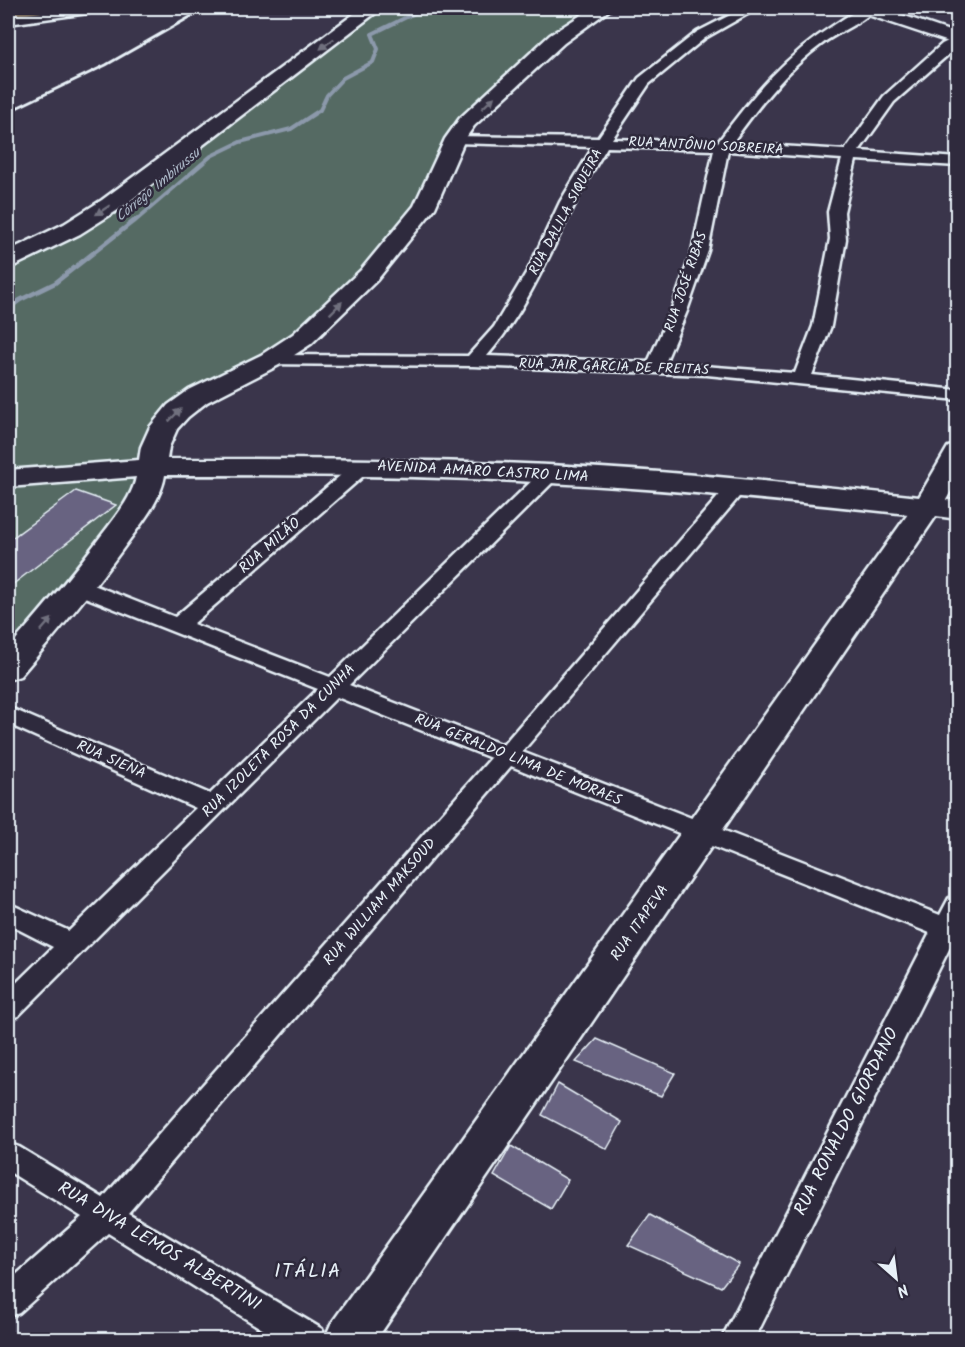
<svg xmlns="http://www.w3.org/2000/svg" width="965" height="1347" font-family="Kalam,sans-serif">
<rect width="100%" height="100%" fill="#3a354b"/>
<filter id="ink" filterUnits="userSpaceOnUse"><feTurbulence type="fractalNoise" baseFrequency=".0167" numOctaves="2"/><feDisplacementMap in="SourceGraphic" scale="12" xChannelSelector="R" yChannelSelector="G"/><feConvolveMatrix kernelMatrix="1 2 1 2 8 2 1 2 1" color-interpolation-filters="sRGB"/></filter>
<g filter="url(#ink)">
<g fill="#556a64" stroke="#9eaeae" stroke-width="1.5">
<path d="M372 8H600L578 22 469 119 425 204 305 334 201 391 151 461 8 472V257L75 225Z"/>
<path d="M129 471H149L75 587 8 665V481Z"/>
</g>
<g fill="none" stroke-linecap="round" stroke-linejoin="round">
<path stroke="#8c99ab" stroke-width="4" d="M134 222 211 156 240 142 291 129 320 110 327 95 343 78 373 62 378 49 372 34 425 8"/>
<path stroke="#8c99ab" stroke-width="4.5" d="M8 309 20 300 55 283 135 220"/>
</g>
<g fill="#676381" stroke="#e8f1f8" stroke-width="1.5">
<path d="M76 491 116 505 8 588V541Z"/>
<path d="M597 1039 675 1073 661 1096 576 1062Z"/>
<path d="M558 1084 622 1122 607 1149 542 1115Z"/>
<path d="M511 1146 568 1180 551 1209 494 1176Z"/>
<path d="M650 1215 739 1264 721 1287 628 1245Z"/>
</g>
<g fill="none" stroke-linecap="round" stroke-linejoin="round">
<g stroke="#e8f1f8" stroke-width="5">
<g id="street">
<path d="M744 8H758L705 38 649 84 612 139 718 142C751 97 786 55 834 25 848 16 857 8 875 8 867 21 835 33 822 44 786 70 758 107 732 143L845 150 884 96 942 44 958 36V46L894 102 859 151 958 158V166L856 160 844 212 846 239 831 326 812 375 958 390V400L707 375 473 366 264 364 261 360 264 356 270 355 468 356 494 327 529 268 560 202 593 147 455 143 450 142 448 139 450 136 598 138 639 78 697 32ZM607 147 714 150 692 251 671 311 648 362 487 356C526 311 548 257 575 204 584 184 596 166 607 147ZM728 151 842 159 828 212 830 239 813 326 795 373 665 363 687 311 708 251Z"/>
<path d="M362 461 369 463 372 467 369 471 193 624 330 677 543 470H557L560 474 557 478 349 685 503 745 730 483H744L747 487 744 491 522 752 940 915 949 898 958 895V943L953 941 754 1340H721L930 933 511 766 128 1213 322 1329 326 1340H280L108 1233 19 1313 8 1317V1282L82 1217 8 1171V1143L19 1147 103 1198 491 758 337 697 18 1016 8 1019V991L53 947 8 924V903L69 931 196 808 8 724V707L210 794 318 689 72 592 68 587 72 582 79 581 86 582 175 617 355 463Z"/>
</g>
</g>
<g stroke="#e8f1f8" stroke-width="5">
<g id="secondary">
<path d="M53 8H97L94 12 88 13 8 24V14Z"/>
<path d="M362 8H382L118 210 80 234 16 265 8 267V251L64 224 102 200Z"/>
<path d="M592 8H612L564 43 474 126 465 139 435 208 377 280 311 344 279 365 207 402 188 417 177 429 169 447 167 459C294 459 421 459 548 465 672 471 796 484 919 497L948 447 958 445V479L946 500 958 501V519L936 516 376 1340H324L331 1324 908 514C789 501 670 489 551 483 422 475 293 475 165 475 161 500 141 524 127 543 93 590 57 633 20 676L8 680V649C40 612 72 575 101 536 114 519 132 498 136 477L8 487V470L139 460 141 447 150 427 168 405 189 390 261 355 293 334 361 270 414 206 445 139 460 118 550 35Z"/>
<path d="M856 8H881L958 34V45L859 12Z"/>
</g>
</g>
<g stroke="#e8f1f8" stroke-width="5">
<path id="primary" d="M8 8H44L41 12 8 17Z"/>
</g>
<use href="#street" fill="#2f2a3d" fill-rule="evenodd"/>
<use href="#secondary" fill="#2f2a3d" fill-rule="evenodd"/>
<use href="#primary" fill="#77695c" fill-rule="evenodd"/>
<path stroke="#e8f1f8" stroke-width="3" d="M8 112 106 65 206 8"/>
</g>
<defs><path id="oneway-solid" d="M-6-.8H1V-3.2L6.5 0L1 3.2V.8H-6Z" transform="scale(1.5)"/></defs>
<g fill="#70707e">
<use href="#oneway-solid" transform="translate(327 44) rotate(143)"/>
<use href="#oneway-solid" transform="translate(488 103) rotate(-43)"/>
<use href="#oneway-solid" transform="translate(103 210) rotate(147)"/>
<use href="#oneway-solid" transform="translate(336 308) rotate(-45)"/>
<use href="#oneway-solid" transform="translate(175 415) rotate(-46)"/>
<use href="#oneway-solid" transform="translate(46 625) rotate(-49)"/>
</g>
</g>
<g text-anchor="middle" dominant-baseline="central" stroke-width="5" stroke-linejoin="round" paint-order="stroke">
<g font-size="14" fill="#e8f1f8" stroke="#2f2a3d">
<text transform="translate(706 146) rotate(3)">RUA ANTÔNIO SOBREIRA</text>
<text transform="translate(566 212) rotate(-62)">RUA DALILA SIQUEIRA</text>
<text transform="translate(686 282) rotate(-71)">RUA JOSÉ RIBAS</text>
<text transform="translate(614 367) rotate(2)">RUA JAIR GARCIA DE FREITAS</text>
</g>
<g font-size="14" font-style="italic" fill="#aab6c5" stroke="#2f2a3d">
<text transform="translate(158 185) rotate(-40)">Córrego Imbirussu</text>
</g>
<g font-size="15" fill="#e8f1f8" stroke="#2f2a3d">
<text transform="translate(483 472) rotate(3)">AVENIDA AMARO CASTRO LIMA</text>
<text transform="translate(270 546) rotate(-41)">RUA MILÃO</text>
<text transform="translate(279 741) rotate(-45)">RUA IZOLETA ROSA DA CUNHA</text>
<text transform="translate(111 760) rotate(24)">RUA SIENA</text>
<text transform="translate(518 760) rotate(22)">RUA GERALDO LIMA DE MORAES</text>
<text transform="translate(380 902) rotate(-49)">RUA WILLIAM MAKSOUD</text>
<text transform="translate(640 923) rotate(-55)">RUA ITAPEVA</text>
</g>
<g font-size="18" fill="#e8f1f8" stroke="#2f2a3d">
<text transform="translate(847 1122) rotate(-63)">RUA RONALDO GIORDANO</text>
<text transform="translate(159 1247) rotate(31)">RUA DIVA LEMOS ALBERTINI</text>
</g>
<g font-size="20" letter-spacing="1.5" fill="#e8f1f8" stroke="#2f2a3d">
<text x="308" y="1272">ITÁLIA</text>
</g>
</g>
<rect width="965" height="1347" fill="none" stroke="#2f2a3d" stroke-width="30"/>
<rect x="15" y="15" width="935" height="1317" fill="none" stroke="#e8f1f8" stroke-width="2" filter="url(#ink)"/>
<g transform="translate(896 1278) rotate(152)" stroke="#2f2a3d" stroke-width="4.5" paint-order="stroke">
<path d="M0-4.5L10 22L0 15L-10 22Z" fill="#e8f1f8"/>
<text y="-9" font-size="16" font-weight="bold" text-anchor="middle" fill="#e8f1f8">N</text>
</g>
</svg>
